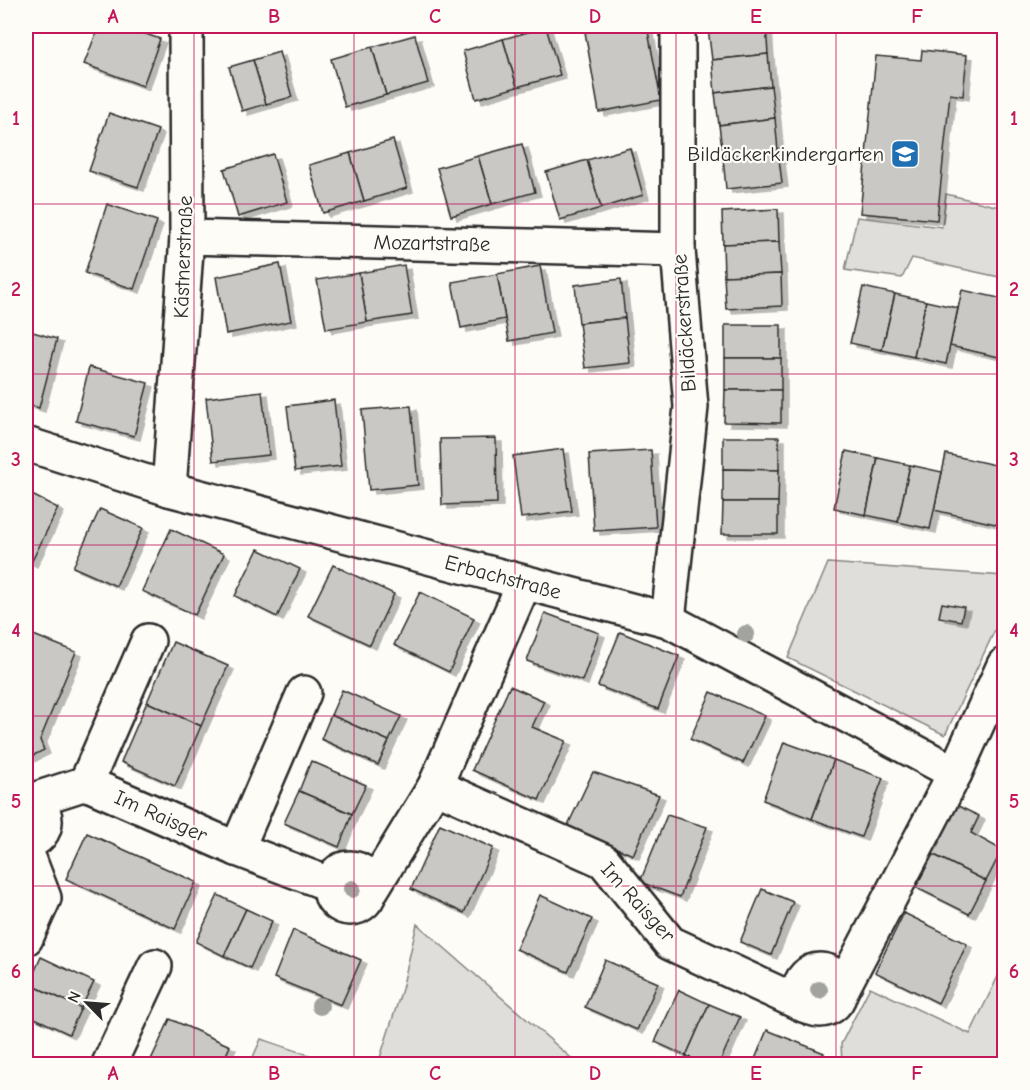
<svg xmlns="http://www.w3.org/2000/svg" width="1030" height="1090" font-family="'Comic Neue',sans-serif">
<defs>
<filter id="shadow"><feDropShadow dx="6" dy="4" stdDeviation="0" flood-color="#0004"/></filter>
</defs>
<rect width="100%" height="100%" fill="#fdfcf7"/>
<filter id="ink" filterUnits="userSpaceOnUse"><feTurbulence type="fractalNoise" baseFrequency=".0167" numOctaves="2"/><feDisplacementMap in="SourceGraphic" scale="12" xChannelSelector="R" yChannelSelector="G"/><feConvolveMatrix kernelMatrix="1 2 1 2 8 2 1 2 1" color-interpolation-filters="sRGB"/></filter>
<g filter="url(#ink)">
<g fill="#dfdeda" stroke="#858482" stroke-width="1.5">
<path d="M946 194 1004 208V278L912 258 902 278 845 270 857 217 942 227Z"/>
<path d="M828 563 1004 576V611L945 735 788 658Z"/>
<path d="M417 924 578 1064H378L402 989Z"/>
<path d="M1004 964V1064H842L841 1044 870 987 970 1034Z"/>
<path d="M261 1039 336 1064H250Z"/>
</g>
<g fill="#c9c8c4" stroke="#2b2b2b" stroke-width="1.5" filter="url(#shadow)">
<path d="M99 26H123L160 39 143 86 84 64Z"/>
<path d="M616 26H647L661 100 599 112 585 32Z"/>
<path d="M733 26H766L768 54 712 60 708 28Z"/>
<path d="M546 27 560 75 517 87 503 39Z"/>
<path d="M415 35 428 83 386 95 372 47Z"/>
<path d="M503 39 517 87 476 99 463 51Z"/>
<path d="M372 47 386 95 345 107 331 59Z"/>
<path d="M922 50 967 55 963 96 950 94 937 220 860 213 876 56 921 60Z"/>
<path d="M279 52 292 97 266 104 253 60Z"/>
<path d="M768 54 771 86 715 93 712 60Z"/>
<path d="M253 60 266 104 242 111 229 67Z"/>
<path d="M771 86 775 118 719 125 715 93Z"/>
<path d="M109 113 158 130 138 187 89 171Z"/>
<path d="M775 118 778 151 723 157 719 125Z"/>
<path d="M393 140 407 188 364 201 350 153Z"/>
<path d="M522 144 535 192 492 204 478 156Z"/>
<path d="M630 148 643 195 601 208 587 160Z"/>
<path d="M778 151 782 183 726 189 723 157Z"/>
<path d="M350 153 364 201 323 213 309 165Z"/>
<path d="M273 154 287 202 238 217 224 169Z"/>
<path d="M478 156 492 204 451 216 437 168Z"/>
<path d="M587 160 601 208 560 220 546 172Z"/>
<path d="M107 204 157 221 134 289 85 273Z"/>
<path d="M778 209 779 242 723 244 722 212Z"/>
<path d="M779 242 781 274 724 276 723 244Z"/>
<path d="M280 264 291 321 226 334 216 277Z"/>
<path d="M404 265 412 315 367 322 359 273Z"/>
<path d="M540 266 552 333 509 341 497 274Z"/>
<path d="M359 273 367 322 326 329 317 280Z"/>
<path d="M497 274 505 319 461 328 452 282Z"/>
<path d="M781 274 782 306 726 309 724 276Z"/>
<path d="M621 279 625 318 579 323 575 285Z"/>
<path d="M863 287 895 294 882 350 850 343Z"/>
<path d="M962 290 1004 299V331L999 357 950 346Z"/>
<path d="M895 294 926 301 914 357 882 350Z"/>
<path d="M926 301 958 308 946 364 914 357Z"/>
<path d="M625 318 630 363 585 368 579 323Z"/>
<rect x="725" y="325" width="56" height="33"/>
<path d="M26 330 57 339 39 408 26 404Z"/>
<rect x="725" y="358" width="56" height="32"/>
<path d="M89 367 148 383 134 436 76 421Z"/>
<path d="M725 390H781V423L724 422Z"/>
<path d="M262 391 269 455 213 461 206 398Z"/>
<path d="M334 400 341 466 295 471 287 406Z"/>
<path d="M411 406 418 485 369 490 362 410Z"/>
<path d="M723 437H779V470L723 469Z"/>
<path d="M496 438 497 503 442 505 440 439Z"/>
<path d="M563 449 572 511 521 518 513 456Z"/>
<path d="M651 450 656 527 594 531 589 454Z"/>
<path d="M846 451 878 458 866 515 834 508Z"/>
<path d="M946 454 1004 467V526L934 510Z"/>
<path d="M878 458 910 465 898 522 866 515Z"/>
<path d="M910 465 942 472 930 529 898 522Z"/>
<path d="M723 469 779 470 778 502H723Z"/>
<path d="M26 492 58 508 31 563 26 560Z"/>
<path d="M723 502H778V534H722Z"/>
<path d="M100 509 143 528 116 586 73 567Z"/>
<path d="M171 529 224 554 195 615 142 591Z"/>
<path d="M258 549 300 569 277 617 235 596Z"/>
<path d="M333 565 394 594 370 645 308 616Z"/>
<path d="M420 592 474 618 449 672 394 645Z"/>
<path d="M942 603 964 607 961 621 939 617Z"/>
<path d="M545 613 599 633 582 681 527 661Z"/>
<path d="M26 632 76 652 40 740 44 750 26 759Z"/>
<path d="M620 632 679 656 658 709 598 686Z"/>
<path d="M173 642 228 666 201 726 147 702Z"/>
<path d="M510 686 544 701 532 727 566 741 539 800 472 770Z"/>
<path d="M342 690 401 716 389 741 331 715Z"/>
<path d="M711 692 765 716 743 763 690 739Z"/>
<path d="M147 702 201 726 175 786 121 762Z"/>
<path d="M331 715 389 741 378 765 321 739Z"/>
<path d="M784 742 834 760 812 819 763 800Z"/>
<path d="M834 760 883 778 861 837 812 819Z"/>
<path d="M311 761 366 785 352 814 299 791Z"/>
<path d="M593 772 659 795 633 855 567 827Z"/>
<path d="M299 791 352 814 339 847 284 823Z"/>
<path d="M954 804 979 816 971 833 1002 850 986 881 930 853Z"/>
<path d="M667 815 707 827 680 897 640 882Z"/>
<path d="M440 824 493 848 464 913 411 889Z"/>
<path d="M87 833 196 882 175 929 66 879Z"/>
<path d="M930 853 986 881 969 914 913 886Z"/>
<path d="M762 889 793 902 771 955 740 942Z"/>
<path d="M218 895 246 909 224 956 196 942Z"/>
<path d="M540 895 592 919 568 972 516 949Z"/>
<path d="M246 909 272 921 250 968 224 956Z"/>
<path d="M904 913 967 944 938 1003 875 972Z"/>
<path d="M293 930 361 960 341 1005 274 978Z"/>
<path d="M41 957 94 982 81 1008 29 984Z"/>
<path d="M605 960 658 983 637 1030 585 1007Z"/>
<path d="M29 984 81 1008 69 1034 26 1014V991Z"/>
<path d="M679 990 709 1004 686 1056 655 1042Z"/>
<path d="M709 1004 740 1017 719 1064H705L686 1056Z"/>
<path d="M170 1019 230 1046 222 1064H149Z"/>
<path d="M767 1030 824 1053 819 1064H753Z"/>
<path d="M306 1057 322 1063 321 1064H303Z"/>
<path d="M564 1059 571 1064H559Z"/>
</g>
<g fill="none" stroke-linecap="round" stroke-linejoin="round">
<g stroke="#2b2b2b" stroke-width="38">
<g id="minor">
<path d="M187 237 678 250"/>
<path d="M26 444 169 489 668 620 955 773"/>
<path d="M169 489 187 237 186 26"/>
<path d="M668 620 691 407 678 250V26"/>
<path d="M86 783 148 641"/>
<path d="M435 786 604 861 670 943 806 1006"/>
<path d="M26 801C52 803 51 839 26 842"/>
<path d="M30 801 86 783 237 849 329 884"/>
<path d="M237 849 304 693"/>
<path d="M26 851 44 898 26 938"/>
<circle cx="350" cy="888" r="20"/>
<path d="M370 892 435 786 524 583"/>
<circle cx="820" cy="990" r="20"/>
<path d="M840 993 955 773 1004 665"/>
<path d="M109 1064 155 966"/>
</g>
</g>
<use href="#minor" stroke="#fdfcf7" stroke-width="33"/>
</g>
<g fill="#a2a29f">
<circle cx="746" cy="634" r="9"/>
<circle cx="352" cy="889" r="9"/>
<circle cx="819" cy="990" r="9"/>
<circle cx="320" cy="1006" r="9"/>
</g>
</g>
<path fill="none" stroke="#c2185b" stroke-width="1.5" stroke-opacity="0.55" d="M194 26V1064M354 26V1064M515 26V1064M676 26V1064M836 26V1064M26 204H1004M26 374H1004M26 545H1004M26 716H1004M26 886H1004"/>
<defs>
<g id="school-square" transform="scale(1.5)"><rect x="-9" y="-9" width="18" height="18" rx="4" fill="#1f6fb2" stroke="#fdfcf7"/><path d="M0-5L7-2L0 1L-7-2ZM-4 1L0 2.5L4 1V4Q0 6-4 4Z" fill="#fff"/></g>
</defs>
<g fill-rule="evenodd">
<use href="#school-square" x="905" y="154"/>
</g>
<g text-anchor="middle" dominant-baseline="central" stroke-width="4.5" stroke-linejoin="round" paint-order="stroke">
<g font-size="21" fill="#2b2b2b" stroke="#fdfcf7" text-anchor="end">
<text x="884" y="154">Bildäckerkindergarten</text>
</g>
<g font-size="21" fill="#2b2b2b" stroke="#fdfcf7">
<text transform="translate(432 243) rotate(1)">Mozartstraße</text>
<text transform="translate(183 257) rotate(-88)">Kästnerstraße</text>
<text transform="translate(684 323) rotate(-94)">Bildäckerstraße</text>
<text transform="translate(503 577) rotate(15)">Erbachstraße</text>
<text transform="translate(161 816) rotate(24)">Im Raisger</text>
<text transform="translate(638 902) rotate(48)">Im Raisger</text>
</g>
</g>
<rect width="1030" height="1090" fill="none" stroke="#fdfcf7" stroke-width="66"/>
<g transform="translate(87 1003) rotate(295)" stroke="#fdfcf7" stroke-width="4.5" paint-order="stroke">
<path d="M0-4.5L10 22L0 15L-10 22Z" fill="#2b2b2b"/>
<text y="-9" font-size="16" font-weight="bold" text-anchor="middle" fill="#2b2b2b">N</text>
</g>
<rect x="33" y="33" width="964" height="1024" fill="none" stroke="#c2185b" stroke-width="2"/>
<g font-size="20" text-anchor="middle" font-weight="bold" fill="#c2185b">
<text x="113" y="23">A</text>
<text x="274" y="23">B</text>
<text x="435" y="23">C</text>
<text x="595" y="23">D</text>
<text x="756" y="23">E</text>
<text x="917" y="23">F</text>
<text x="16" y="125">1</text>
<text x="1014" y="125">1</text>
<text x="16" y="296">2</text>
<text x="1014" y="296">2</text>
<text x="16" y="466">3</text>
<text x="1014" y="466">3</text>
<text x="16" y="637">4</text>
<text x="1014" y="637">4</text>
<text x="16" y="808">5</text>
<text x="1014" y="808">5</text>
<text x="16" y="978">6</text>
<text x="1014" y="978">6</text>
<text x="113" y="1080">A</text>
<text x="274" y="1080">B</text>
<text x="435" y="1080">C</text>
<text x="595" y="1080">D</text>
<text x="756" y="1080">E</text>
<text x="917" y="1080">F</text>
</g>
</svg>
